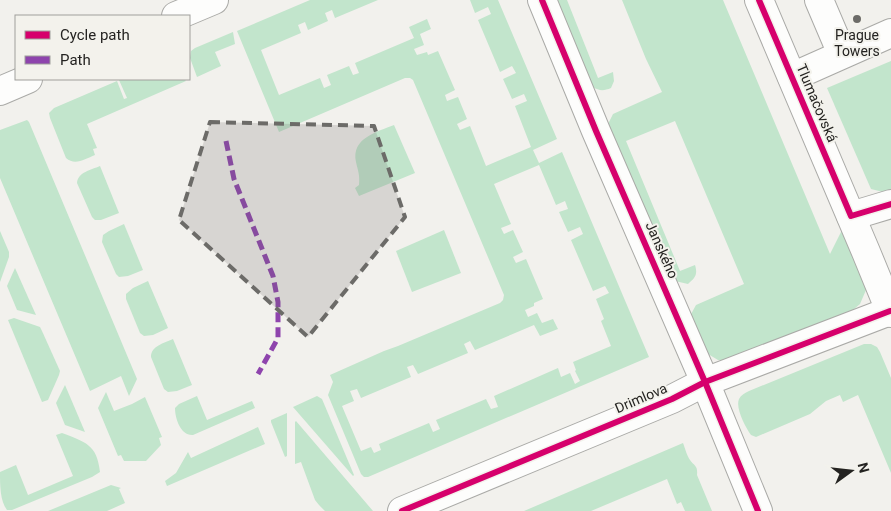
<svg xmlns="http://www.w3.org/2000/svg" width="891" height="511" font-family="Roboto,sans-serif">
<rect width="100%" height="100%" fill="#f2f1ed"/>
<g fill="#c2e5cc" fill-rule="evenodd">
<path d="M310 0H378L335 18 332 10 325 13 328 21 308 30 305 22 298 25 301 33 261 50 279 95 320 78 324 88 331 85 327 75 349 66 353 75 359 73 355 63 414 38 409 27 427 19 431 29 420 34 424 45 414 49 417 55 427 52 428 55 438 51 455 90 445 95 447 101 458 97 467 119 457 124 460 130 470 126 486 166 531 147 515 106 527 101 524 94 512 99 503 79 516 73 512 66 500 72 478 20 491 14 488 7 475 13 470 0H498L557 139 533 150 539 163 562 152 649 357 368 477H364L361 474 328 395 333 382 330 375 384 351 398 346 500 303 503 300 504 295 413 80 410 78H405L279 132 237 31ZM539 165 556 205 565 201 568 209 559 212 568 232 580 227 583 234 571 240 593 291 605 286 609 293 596 299 604 319 601 321 611 346 573 362 576 370 575 371 580 381 575 384 570 373 561 377 558 368 494 396 498 407 491 409 486 399 436 420 440 429 433 432 429 423 379 444 381 450 374 453 371 447 361 451 342 406 354 401 350 391 357 389 361 398 411 377 407 367 413 365 418 374 468 353 464 344 470 341 475 350 534 325 540 336 558 329 553 319 542 323 537 313 528 317 525 310 534 306V303L543 299 526 259 516 263 513 257 523 252 513 230 504 234 501 228 511 224 494 184Z"/>
<path d="M557 0H567L598 78 613 72 614 81 611 88C604 91 599 91 593 87Z"/>
<path d="M622 0H723L830 254 843 228 863 275 866 290 860 304 848 314 728 361 718 360 708 354 690 316 696 305 744 284 675 121 626 141 680 271 695 265C698 275 695 278 688 284L675 281 608 124 613 114 662 92 646 59Z"/>
<path d="M233 32 235 44 215 52 221 66 197 77 190 58 191 51 195 48Z"/>
<path d="M891 61V194L871 189 827 88Z"/>
<path d="M122 79H184L186 81 87 124 97 148 93 149 95 155C85 159 75 166 66 158L50 118 49 113 54 108 117 81 124 99 127 98 119 80Z"/>
<path d="M27 120 29 122 137 379 129 396 121 376 90 391 0 178V130Z"/>
<path d="M394 125 415 173 359 196 355 188 359 185C360 175 358 171 356 162 351 138 377 132 394 125Z"/>
<path d="M100 166 119 213 101 220H95L92 217 77 183C78 172 91 170 100 166Z"/>
<path d="M124 224 143 270 128 276 119 277 116 274 102 242 103 235 109 231Z"/>
<path d="M444 230 461 273 412 292 396 251Z"/>
<path d="M0 231 9 252V257L0 282Z"/>
<path d="M15 268 36 315 17 310 7 286Z"/>
<path d="M148 281 168 328 153 335 144 336 140 333 126 299V294L133 288Z"/>
<path d="M14 318 40 327 42 331 60 371 59 375 48 400 42 402 8 320Z"/>
<path d="M173 339 192 385 177 391 168 392 164 389 151 357C151 346 164 343 173 339Z"/>
<path d="M864 344H871L877 347 880 352 891 378V473L858 395 843 402 840 395 826 401 810 414 756 437 751 435C746 428 735 408 739 399 741 395 745 393 749 391Z"/>
<path d="M65 385 85 432 65 425 56 403Z"/>
<path d="M106 392 114 411 132 404 145 397 162 437 159 438 161 445 146 461H124L121 455 118 456 98 408Z"/>
<path d="M197 396 207 420 252 401 255 408 193 435C181 436 175 419 175 408L179 404Z"/>
<path d="M317 396 322 399 354 475 353 476 293 407Z"/>
<path d="M287 413V456L285 457 271 422V420Z"/>
<path d="M296 421 373 511H325L319 505 315 500 301 462 295 464V422Z"/>
<path d="M258 427 265 444 167 486 165 481 176 473 188 452 191 458Z"/>
<path d="M62 433C85 442 97 444 100 472L92 477 12 510H7C0 501 0 485 0 472L16 465 28 495 73 476 56 435Z"/>
<path d="M683 443C685 448 687 456 690 460 694 466 698 465 697 475L712 511H685L681 502 677 504 667 479 591 511H524Z"/>
<path d="M111 485 121 488 119 489 125 503 107 511H48Z"/>
</g>
<g fill="none" stroke-linecap="round" stroke-linejoin="round">
<g stroke="#aaaaa7" stroke-width="30">
<g id="minor">
<path d="M542 0 596 131 705 382 758 511"/>
<path d="M759 0 866 252 891 313"/>
<path d="M819 0 842 54"/>
<path d="M176 16 214 0"/>
<path d="M792 77 891 33"/>
<path d="M0 91 28 79"/>
<path d="M851 216 891 204"/>
<path d="M402 511 672 399 705 382 890 311"/>
</g>
</g>
<use href="#minor" stroke="#fdfdfc" stroke-width="28"/>
<path stroke="#8e44ad" stroke-width="5" stroke-dasharray="10 5" stroke-linecap="butt" d="M226 141 234 179 273 276 278 302V338L258 374"/>
<g stroke="#f3f2ec" stroke-width="9">
<g id="cycleway">
<path d="M542 0 596 131 705 382 758 511"/>
<path d="M759 0 851 216 891 204"/>
<path d="M402 511 672 399 705 382 890 311"/>
</g>
</g>
<use href="#cycleway" stroke="#d6006c" stroke-width="6"/>
</g>
<path fill="#6c6b68" fill-opacity="0.2" stroke="#6c6b68" stroke-width="4" stroke-dasharray="10 6" stroke-linejoin="round" d="M210 122 374 126 405 217 308 337 179 220Z"/>
<circle fill="#6c6b68" stroke="#f3f2ec" stroke-width="2" cx="857" cy="19" r="5"/>
<g text-anchor="middle" dominant-baseline="central" stroke-width="4" stroke-linejoin="round" paint-order="stroke">
<g font-size="14" fill="#242321" stroke="#f3f2ec">
<text x="857" y="35">Prague<tspan x="857" dy="16">Towers</tspan></text>
</g>
<g font-size="14" fill="#242321" stroke="#f3f2ec">
<text transform="translate(817 103) rotate(67)">Tlumačovská</text>
<text transform="translate(662 250) rotate(66)">Janského</text>
<text transform="translate(641 398) rotate(-23)">Drimlova</text>
</g>
</g>
<rect x="15" y="15" width="175" height="65" fill="#f3f2ec" stroke="#a09f9b"/>
<rect x="25" y="31" width="25" height="8" fill="#d6006c" stroke="#a09f9b"/>
<text x="60" y="40" font-size="15" fill="#242321">Cycle path</text>
<rect x="25" y="56" width="25" height="8" fill="#8e44ad" stroke="#a09f9b"/>
<text x="60" y="65" font-size="15" fill="#242321">Path</text>
<g transform="translate(851 471) rotate(75)" stroke="#f3f2ec" stroke-width="4" paint-order="stroke">
<path d="M0-4L9 19L0 12L-9 19Z" fill="#242321"/>
<text y="-8" font-size="14" font-weight="bold" text-anchor="middle" fill="#242321">N</text>
</g>
</svg>
